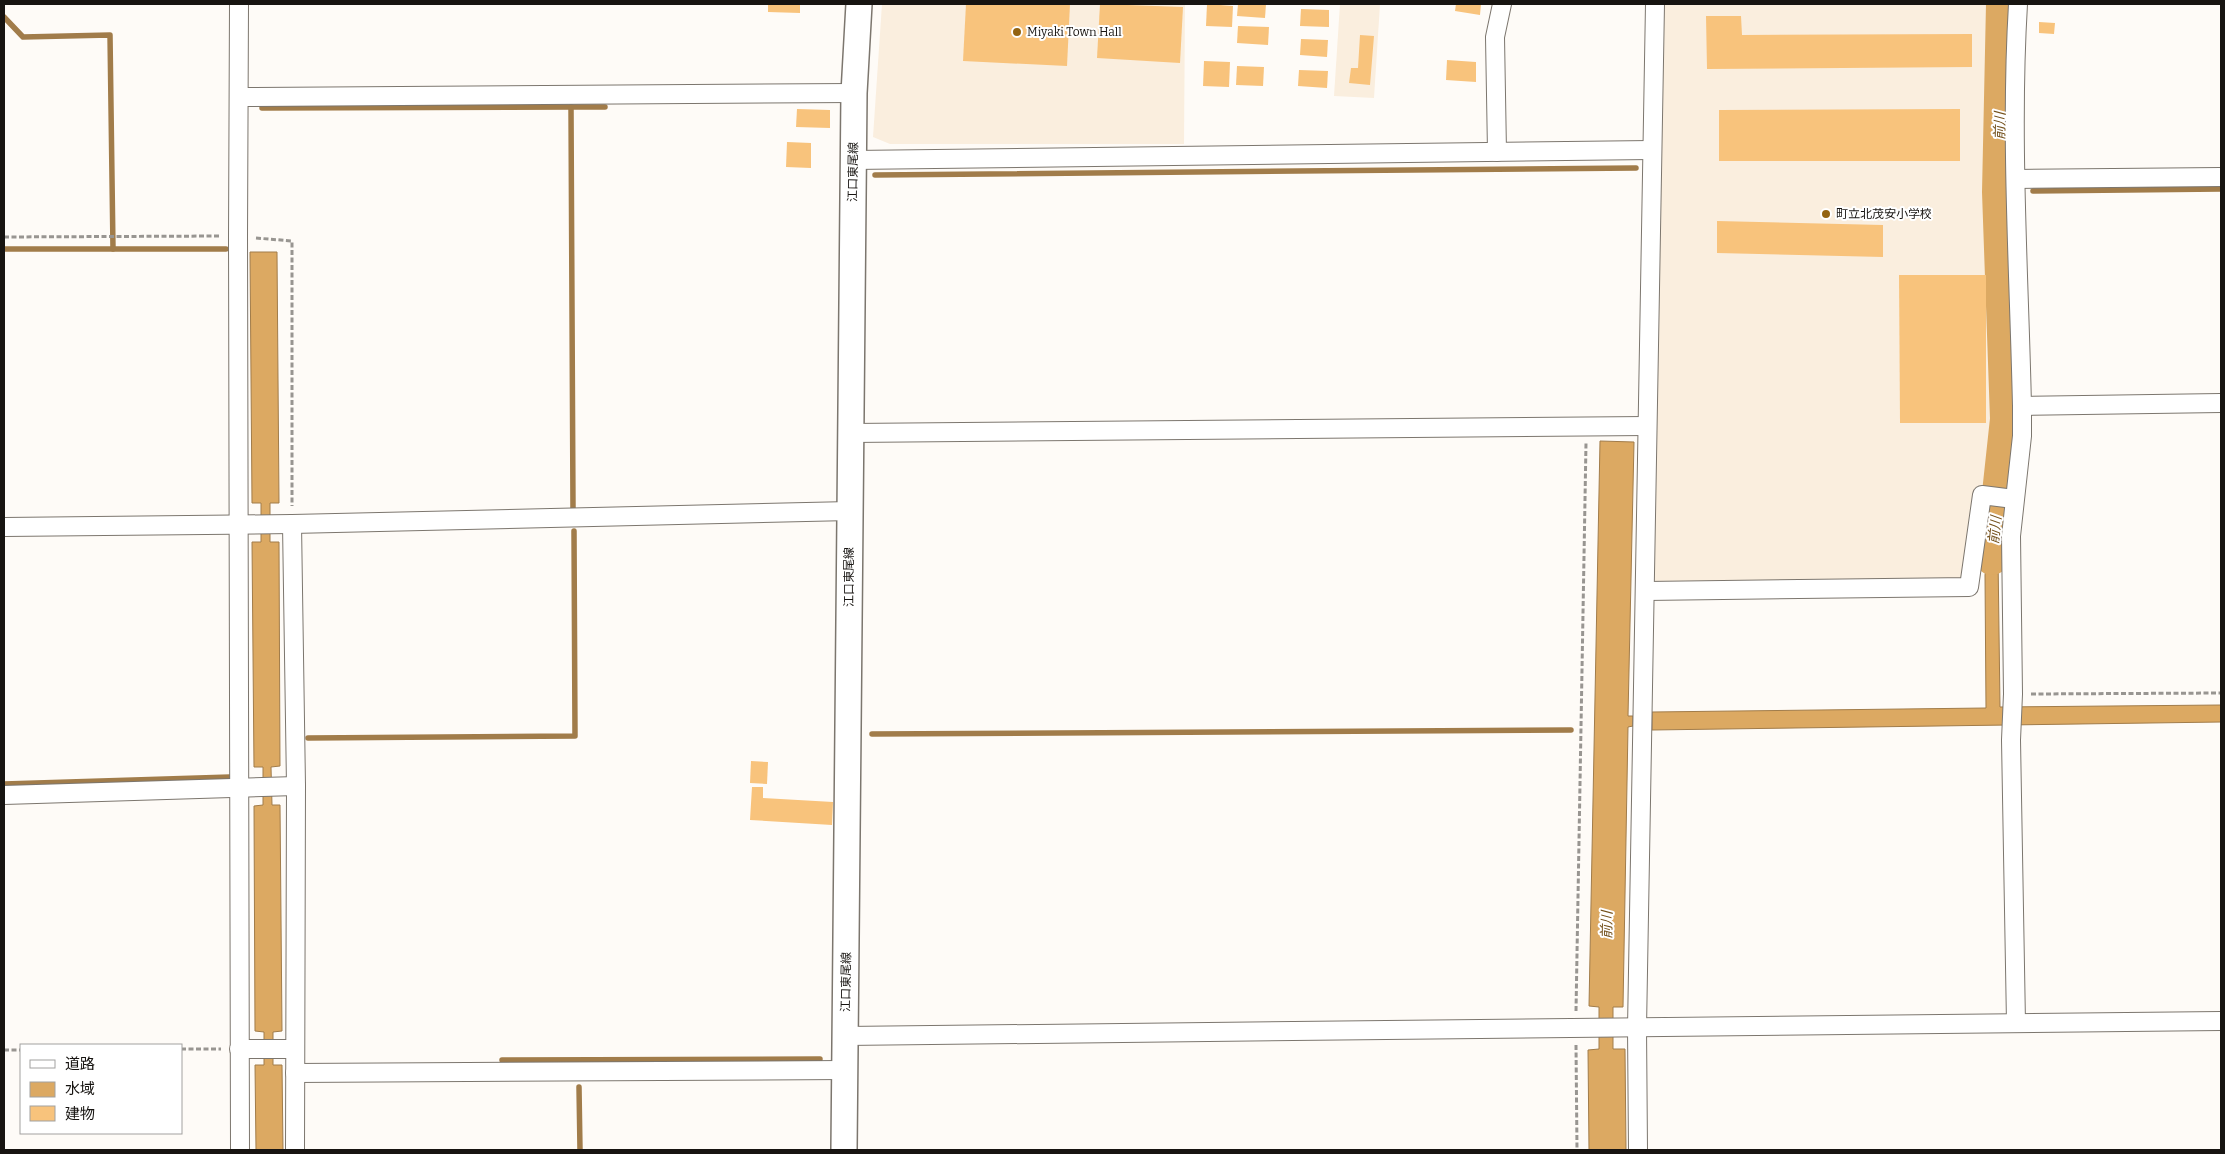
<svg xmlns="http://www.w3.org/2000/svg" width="2225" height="1154" font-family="Bitter,'Noto Sans JP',serif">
<rect width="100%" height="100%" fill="#fefbf7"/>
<g fill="#faeede">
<path d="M882 4H1185L1184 144H890L873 137Z"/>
<path d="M1340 4H1380L1374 98 1334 96Z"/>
<path d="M1669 4H1993L1995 423 1990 486H1977L1964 584 1659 586 1652 579 1662 5Z"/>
</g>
<g fill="#dca962" stroke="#a17c4a">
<path d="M250 252H277L279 503H270V542H279L280 766 271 767 272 805H280L282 1031 273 1032V1065H282L283 1150H256L255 1065H264V1032L255 1031 254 806 263 805V767H254L252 542H261V503H252Z"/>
<path d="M1600 441 1634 442 1628 716H1633V726L1628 727 1623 1007H1613V1049H1625L1626 1150H1589L1588 1050 1599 1049V1007L1589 1006Z"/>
<path d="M1993 511 2001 512 1998 556 2000 707 2221 705V722L1652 730V712L1986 708 1985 575Z"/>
</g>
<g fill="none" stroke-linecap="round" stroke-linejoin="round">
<g stroke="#a17c4a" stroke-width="5.5">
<path d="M4 17 23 37 110 35 113 249H226"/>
<path d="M262 108 571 107"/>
<path d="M875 175 1636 168"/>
<path d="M2033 191 2221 189"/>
<path d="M4 249H113"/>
<path d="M573 508 571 107H605"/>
<path d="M872 734 1571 730"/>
<path d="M308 738 575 736 574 531"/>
<path d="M4 784 230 777"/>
<path d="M502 1060 820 1059"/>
<path d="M579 1087 580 1150"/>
</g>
<path stroke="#dca962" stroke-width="34" d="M1992 558 2007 419 1999 192 2003 4"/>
</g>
<g fill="#f8c37c">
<path d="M768 4H800V13L768 12Z"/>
<path d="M966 4H1070L1067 66 963 61Z"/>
<path d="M1100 4 1183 7 1180 63 1097 58Z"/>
<path d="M1207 4 1233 6 1232 27 1206 26Z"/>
<path d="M1238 4H1266L1265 18 1237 16Z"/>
<path d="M1456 4H1481L1480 15 1455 11Z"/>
<path d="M1301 9 1329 10V27L1300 26Z"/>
<path d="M1706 16H1741L1742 35 1972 34V67L1707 69Z"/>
<path d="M2039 22 2055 23 2054 34 2039 33Z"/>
<path d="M1238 26 1269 27 1268 45 1237 43Z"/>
<path d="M1360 35 1374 36 1370 85 1349 83 1351 68H1358Z"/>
<path d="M1301 39 1328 40 1327 57 1300 55Z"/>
<path d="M1447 60 1476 62V82L1446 80Z"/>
<path d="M1204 61 1230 62 1229 87 1203 86Z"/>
<path d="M1237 66 1264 67 1263 86 1236 85Z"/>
<path d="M1299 70 1328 71 1327 88 1298 86Z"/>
<path d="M797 109 830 110V128L796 127Z"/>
<path d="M1960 109V161H1719V110Z"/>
<path d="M787 142 811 143V168L786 167Z"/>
<path d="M1717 221 1883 225V257L1717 253Z"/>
<path d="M1899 275H1986V423H1900Z"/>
<path d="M751 761 768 762 767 784 750 783Z"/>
<path d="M752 787H763V798L833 802 832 825 750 820Z"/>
</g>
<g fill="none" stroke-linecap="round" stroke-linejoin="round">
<g stroke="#7c766e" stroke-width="20">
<g id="minor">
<path d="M239 4 238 236 240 1150"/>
<path d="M239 97 854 93"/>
<path d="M1497 152 1495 37 1502 4"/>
<path d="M853 160 1651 150"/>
<path d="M2016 179 2221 177"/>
<path d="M2022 406 2221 403"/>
<path d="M851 433 1647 426"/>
<path d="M292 524 296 786 295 1150"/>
<path d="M4 527 292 524 850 511"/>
<path d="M1646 591 1969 587 1982 495 2014 499"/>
<path d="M4 795 296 786"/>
<path d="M2016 1023 2011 740 2013 694 2011 536 2022 436V406C2019 272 2010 137 2018 4"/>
<path d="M845 1036 2221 1021"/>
<path d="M239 1049H295"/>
<path d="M295 1073 845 1070"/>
<path d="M1638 1150 1637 1028 1655 4"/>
</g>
</g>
<g stroke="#7c766e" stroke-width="28">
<path id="secondary" d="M844 1150 854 93 859 4"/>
</g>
<g stroke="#989591" stroke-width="3" stroke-dasharray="5 2.5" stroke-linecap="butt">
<path d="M4 237 220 236"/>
<path d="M256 238 292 241V506"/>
<path d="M2031 694 2221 693"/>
<path d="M1576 1011 1586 443"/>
<path d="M1576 1045 1577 1150"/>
<path d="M181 1049H221"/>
<path d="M4 1050H21"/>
</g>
<use href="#minor" stroke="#fff" stroke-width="18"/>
<use href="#secondary" stroke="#fff" stroke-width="25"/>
</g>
<g fill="#936311" stroke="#fff" stroke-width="2">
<circle cx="1017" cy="32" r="5"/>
<circle cx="1826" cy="214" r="5"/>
</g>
<g text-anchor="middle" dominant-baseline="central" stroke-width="4" stroke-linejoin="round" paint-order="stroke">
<g font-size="12" fill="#171411" stroke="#fff" text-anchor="start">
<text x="1027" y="32">Miyaki Town Hall</text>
<text x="1836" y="214">町立北茂安小学校</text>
</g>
<g font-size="12" fill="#171411" stroke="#fff">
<text transform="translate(853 172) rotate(-89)">江口東尾線</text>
<text transform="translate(849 577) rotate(-90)">江口東尾線</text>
<text transform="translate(846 982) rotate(-89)">江口東尾線</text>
</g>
<g font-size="14" font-style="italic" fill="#73501b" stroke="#fff">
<text transform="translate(2000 126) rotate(-89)">前川</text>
<text transform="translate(1995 530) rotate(-84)">前川</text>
<text transform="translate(1607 925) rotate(-89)">前川</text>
</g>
</g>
<rect width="2225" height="1154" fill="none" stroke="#171411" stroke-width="10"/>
<rect x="20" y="1044" width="162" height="90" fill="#ffffff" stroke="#a2a1a0"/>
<rect x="30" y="1060" width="25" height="8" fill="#ffffff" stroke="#a2a1a0"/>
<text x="65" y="1069" font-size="15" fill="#171411">道路</text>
<rect x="30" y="1082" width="25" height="15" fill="#dca962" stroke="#a2a1a0"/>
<text x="65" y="1094" font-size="15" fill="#171411">水域</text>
<rect x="30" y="1106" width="25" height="15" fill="#f8c37c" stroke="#a2a1a0"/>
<text x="65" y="1119" font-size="15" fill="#171411">建物</text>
</svg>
